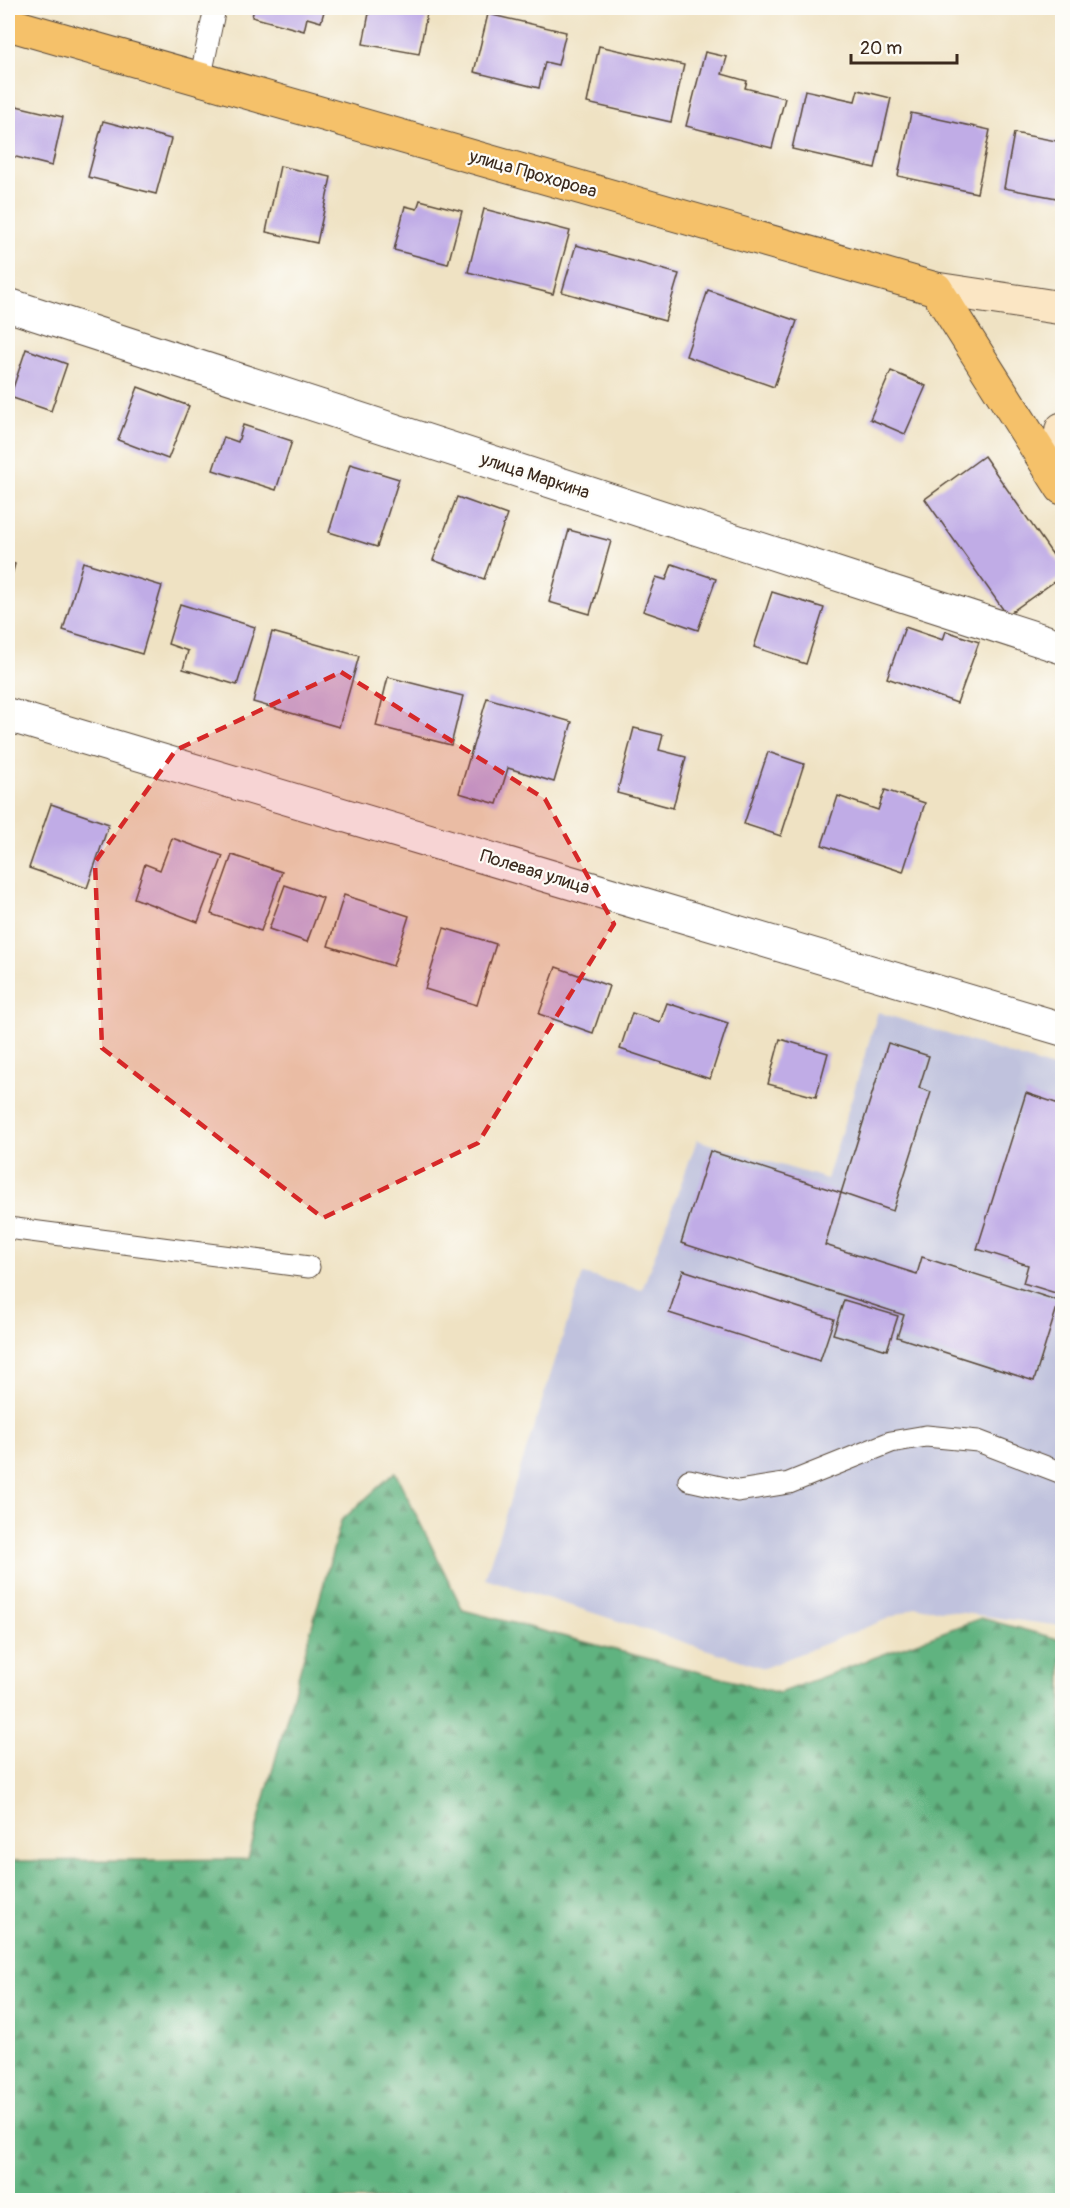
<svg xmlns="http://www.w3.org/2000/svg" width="1070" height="2208" font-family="Pangolin,sans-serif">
<defs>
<pattern id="forest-firs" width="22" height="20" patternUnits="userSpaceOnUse" patternTransform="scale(1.5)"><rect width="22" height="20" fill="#61b380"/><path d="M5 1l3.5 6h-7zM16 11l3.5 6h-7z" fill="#519268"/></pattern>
</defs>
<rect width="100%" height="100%" fill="#fdfcf7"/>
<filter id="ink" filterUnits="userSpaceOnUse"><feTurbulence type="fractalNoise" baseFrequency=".0167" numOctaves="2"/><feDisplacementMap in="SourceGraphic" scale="12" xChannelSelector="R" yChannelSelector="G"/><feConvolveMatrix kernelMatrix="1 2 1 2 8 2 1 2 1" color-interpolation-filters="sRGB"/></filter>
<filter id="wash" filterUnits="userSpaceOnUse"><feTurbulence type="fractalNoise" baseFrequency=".008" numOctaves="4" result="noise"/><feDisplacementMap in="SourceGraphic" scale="24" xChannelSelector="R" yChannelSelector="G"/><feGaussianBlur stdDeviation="1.35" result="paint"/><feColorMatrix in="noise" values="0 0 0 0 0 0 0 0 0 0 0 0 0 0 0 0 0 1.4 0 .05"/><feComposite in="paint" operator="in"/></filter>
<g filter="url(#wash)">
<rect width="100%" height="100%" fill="#efe2c3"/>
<path fill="#c0c2dd" d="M878 1012 1062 1071V1626L917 1607 764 1668 485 1578 583 1274 642 1290 697 1140 827 1179Z"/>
<path fill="url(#forest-firs)" stroke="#4e6e4f" stroke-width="1.5" d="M395 1472 463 1610 779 1693 981 1618 1062 1640V2200H8V1861L248 1859 341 1521Z"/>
<g id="blocks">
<g fill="#c0ace6">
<path d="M254 8H325L321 22 307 18 304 31 252 17Z"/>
<path d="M370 8H428L419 54 363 44Z"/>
<path d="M488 14 566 32 558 65 545 62 539 88 474 72Z"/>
<path d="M599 46 684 65 671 122 587 103Z"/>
<path d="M705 52 727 57 722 74 747 81 745 88 785 98 772 148 686 126Z"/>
<path d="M805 90 855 101 858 90 891 98 875 168 792 149Z"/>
<path d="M8 104 63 117 52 166 8 155Z"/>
<path d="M911 113 990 130 977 193 898 176Z"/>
<path d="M103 121 171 139 156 194 88 177Z"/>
<path d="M1014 133 1062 142V199L1004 188Z"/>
<path d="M280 166 331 177 317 243 266 232Z"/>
<path d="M420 200 462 211 448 264 394 250 405 206 417 209Z"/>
<path d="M484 209 570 231 553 294 468 272Z"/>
<path d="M576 245 679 274 665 321 562 292Z"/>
<path d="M708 290 797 321 774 387 686 356Z"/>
<path d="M26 349 67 364 51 411 10 397Z"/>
<path d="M891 371 926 386 905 434 870 419Z"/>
<path d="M138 387 189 406 168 459 118 440Z"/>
<path d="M243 425 292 441 276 490 213 470 224 437 238 442Z"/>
<path d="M984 456 1062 568V576L1007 615 925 499Z"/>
<path d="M350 464 399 479 377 547 329 532Z"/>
<path d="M457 497 507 515 484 579 433 560Z"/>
<path d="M569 530 611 541 590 614 549 602Z"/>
<path d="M8 562 15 564 8 589Z"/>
<path d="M83 562 162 586 142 654 63 630Z"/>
<path d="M672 564 716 579 698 630 643 611 656 577 666 580Z"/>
<path d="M772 592 824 608 806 664 754 647Z"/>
<path d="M180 604 255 627 237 685 183 669 188 651 168 644Z"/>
<path d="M905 627 943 640 946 631 979 642 957 703 887 678Z"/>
<path d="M272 632 359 656 339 727 253 702Z"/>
<path d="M388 677 463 696 451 745 376 726Z"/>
<path d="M487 698 572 722 554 782 508 768 497 804 459 793Z"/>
<path d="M634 728 663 735 659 750 686 757 673 808 617 793Z"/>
<path d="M768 752 804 764 781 836 744 824Z"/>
<path d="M885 790 925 803 903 872 822 845 838 796 878 810Z"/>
<path d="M51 804 109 824 87 888 29 868Z"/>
<path d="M172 838 223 856 198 922 134 898 145 864 160 870Z"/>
<path d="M232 855 282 872 261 931 211 914Z"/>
<path d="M285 885 323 898 307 942 269 929Z"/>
<path d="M344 895 409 916 393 966 328 946Z"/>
<path d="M444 928 496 944 477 1005 425 989Z"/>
<path d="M556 967 609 986 593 1033 539 1014Z"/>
<path d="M667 1003 728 1023 710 1079 620 1049 632 1013 660 1022Z"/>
<path d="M780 1039 828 1053 816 1097 768 1084Z"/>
<path d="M888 1043 929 1056 919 1088 931 1092 893 1211 841 1193 825 1245 917 1274 922 1257 1059 1301 1034 1381 897 1337 904 1315 681 1243 710 1151 841 1193Z"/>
<path d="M1026 1093 1062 1105V1295L1023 1283 1028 1265 977 1249Z"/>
<path d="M683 1270 834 1319 820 1361 669 1313Z"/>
<path d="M844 1300 898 1316 887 1350 833 1334Z"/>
</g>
</g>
</g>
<g filter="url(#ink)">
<use href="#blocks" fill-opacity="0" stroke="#564637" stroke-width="1.5"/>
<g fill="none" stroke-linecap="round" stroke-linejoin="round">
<g stroke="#564637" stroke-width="23">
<g id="service">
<path d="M200 80 215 8"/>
<path d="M8 1228 309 1267"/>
<path d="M689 1480 738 1491 789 1483 891 1442 926 1436 978 1441 1062 1473"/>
</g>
</g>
<g stroke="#564637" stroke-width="35">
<g id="minor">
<path d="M8 305 1062 647"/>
<path d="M8 715 1062 1029"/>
</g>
</g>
<g stroke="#564637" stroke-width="35">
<g id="secondary">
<path d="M936 289 1062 308"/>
<path d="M1062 429 1060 441 1062 476"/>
</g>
</g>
<g stroke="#564637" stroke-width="35">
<path id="primary" d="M8 24 936 289 1062 488"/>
</g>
<use href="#service" stroke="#fff" stroke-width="21"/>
<use href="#minor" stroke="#fff" stroke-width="33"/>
<use href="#secondary" stroke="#fbe6c4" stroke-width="33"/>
<use href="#primary" stroke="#f5c16b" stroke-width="33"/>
</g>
</g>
<path fill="#d62828" fill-opacity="0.2" stroke="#d62828" stroke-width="4.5" stroke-dasharray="12 8" stroke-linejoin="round" d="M341 672 545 799 614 924 478 1143 323 1218 102 1048 95 862 176 750Z"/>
<g text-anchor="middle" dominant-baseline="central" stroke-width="4.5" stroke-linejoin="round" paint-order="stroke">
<g font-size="18" fill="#3b2a1e" stroke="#fdfcf7">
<text transform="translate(533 174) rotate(16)">улица Прохорова</text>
<text transform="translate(535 476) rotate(18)">улица Маркина</text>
<text transform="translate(535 872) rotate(17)">Полевая улица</text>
</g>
</g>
<rect width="1070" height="2208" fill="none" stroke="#fdfcf7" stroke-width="30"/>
<path d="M851 54v9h106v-9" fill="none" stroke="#3b2a1e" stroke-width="3"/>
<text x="860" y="54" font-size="18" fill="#3b2a1e" stroke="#fdfcf7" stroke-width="4.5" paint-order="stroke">20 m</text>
</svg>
